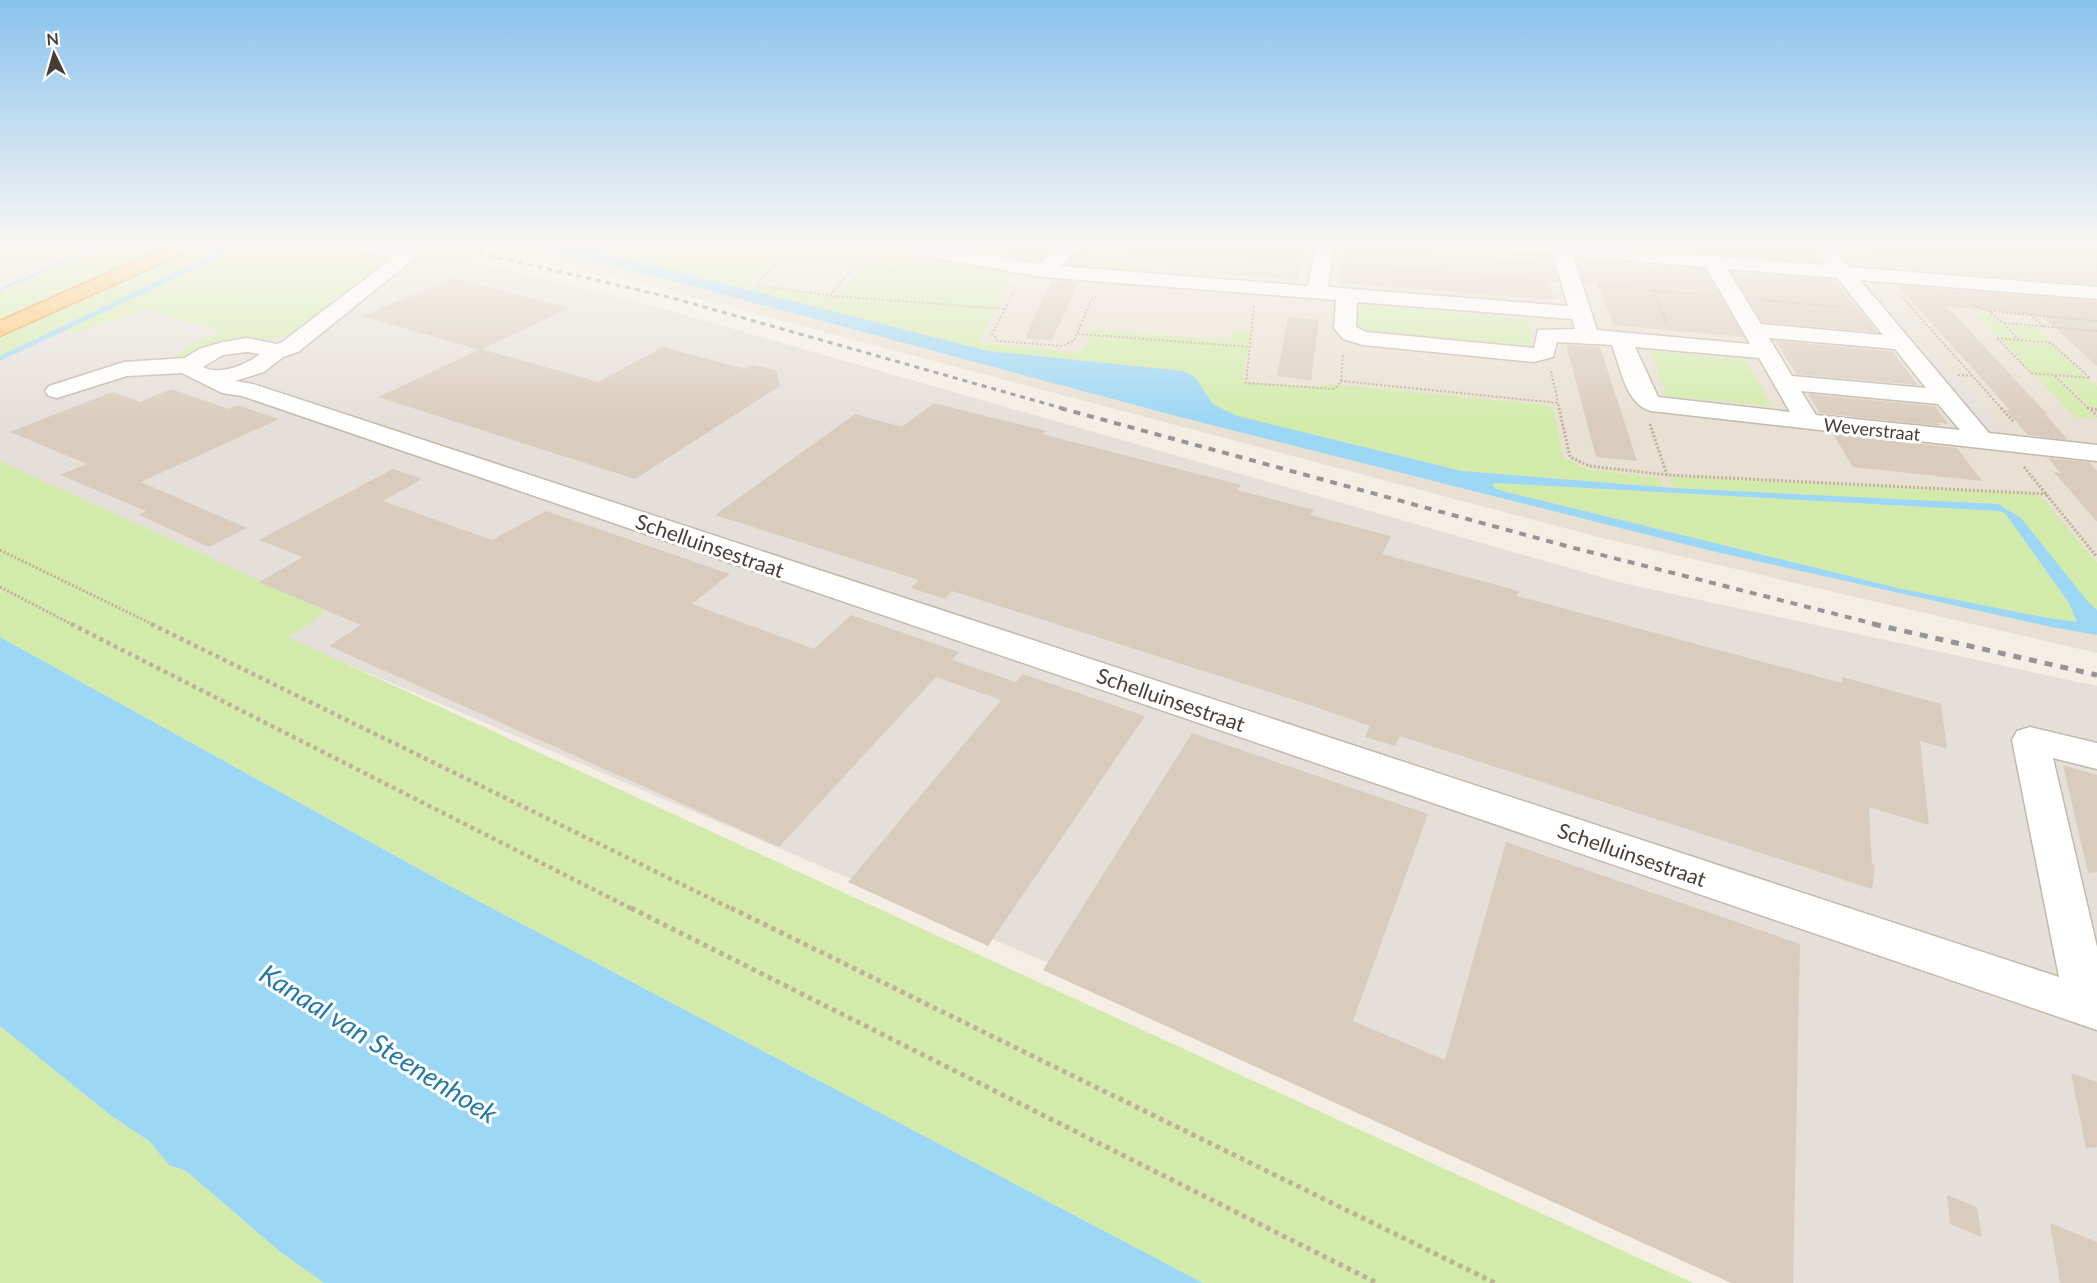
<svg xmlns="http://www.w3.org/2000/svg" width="2097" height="1283" font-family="Lato,sans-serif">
<rect width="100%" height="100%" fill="#f4eee5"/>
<g fill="#e8e0d2">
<path d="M0 244H104L0 288Z"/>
<path d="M492 244H2097V653L1602 538Z"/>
</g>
<path fill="#e5dfda" d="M241 244H379L474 262 618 296 1618 582 2097 686V1283H1745L1426 1124 258 626 0 473V360Z"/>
<g fill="#d2ebaa">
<path d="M112 244H236L0 356V291Z"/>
<path d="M248 244C292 244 354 237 393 258L392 262 288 337 239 341 186 360 170 361 191 344 222 332 146 309 75 334 64 331Z"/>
<path d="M558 244 778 257 747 284 835 296 840 294 878 244H899L916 253 1013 271 978 342 1076 353 1085 348 1090 330 1232 340 1233 331 1251 332 1242 382 1313 387 1332 384 1546 405 1553 408 1564 458 1586 469 1660 478 1664 487 1462 471 1237 416 1213 404 1195 378 1183 371 988 351 597 251 556 247Z"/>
<path d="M609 244 772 246 791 244 780 255Z"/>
<path d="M1071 257 1152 269 1149 273 1067 267 1063 264Z"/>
<path d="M1358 304 1527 319 1533 346 1357 330Z"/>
<path d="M1974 314 1992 315 2016 339 1997 337Z"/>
<path d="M2008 325 2036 328 2051 342 2022 339Z"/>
<path d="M2001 339 2051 344 2086 378 2033 373Z"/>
<path d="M1650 351 1746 360 1771 406 1667 396Z"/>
<path d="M2034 374 2054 376 2096 419 2075 417Z"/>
<path d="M2060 377 2090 380 2097 387V409L2091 408Z"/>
<path d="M0 461 322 609 323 614 288 637 1693 1283H1203L450 886 0 637Z"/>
<path d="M1676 477 2031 494 2043 499 2097 563V610L2089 603 2021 518 1998 504 1673 488 1669 479Z"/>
<path d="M1496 483 1998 511 2005 513 2069 603 2078 622 2048 618 1902 589 1503 491 1494 488 1493 484Z"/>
<path d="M0 1026 110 1115 149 1141 169 1165 186 1171 278 1250 324 1283H0Z"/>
</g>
<g fill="#e4e1dd">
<path d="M1864 290 1880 292 1914 329 1897 327Z"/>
<path d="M1903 336 1917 337 1949 371 1934 370Z"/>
<path d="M1936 375 1956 377 2002 429 1980 427Z"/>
</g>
<g fill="#9cd7f5" fill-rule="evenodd">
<path d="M104 244H112L0 291V288Z"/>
<path d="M248 244 0 361V356L233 245Z"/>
<path d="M539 244H558L556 247 597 251 988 351 1183 371 1195 377 1213 404 1237 416 1462 471 1673 488 1998 504 2021 518 2089 603 2097 610V635L2046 626 1712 551 1180 417 647 274 534 249ZM1496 483 1998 511 2005 513 2069 603 2077 622 2048 618 1902 589 1503 491 1494 488 1493 484Z"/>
<path d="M0 637 450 886 1203 1283H324L278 1250 186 1171 169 1165 149 1141 110 1115 0 1026Z"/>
</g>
<g fill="#d9ccbc">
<path d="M1005 244H1061L1038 262 1004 255Z"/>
<path d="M1086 244H1096L1086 266 1065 264Z"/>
<path d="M1124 244H1179L1240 249 1242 244H1305L1297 280 1169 268 1171 264 1123 257Z"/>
<path d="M1583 244H1687L1729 247 1727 244 1751 246 1749 244H1771L1808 247 1820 262Z"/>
<path d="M1860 244H2097V285L1881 267Z"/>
<path d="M1342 246 1539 261V256L1551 257 1559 282 1549 281 1555 300 1339 283Z"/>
<path d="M1576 259 1705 269 1744 337 1613 325 1599 285 1584 284Z"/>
<path d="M1731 272 1834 280 1877 332 1762 322Z"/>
<path d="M454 278 535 299 569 308 480 350 362 316Z"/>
<path d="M1051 280 1079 282 1052 340 1025 338Z"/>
<path d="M1897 285 2097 301V366L2042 316 1944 306 1954 314 2048 415 2045 414 2068 440 2028 435 2006 410H2010L2002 401Z"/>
<path d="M1288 317 1319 320 1311 380 1277 376Z"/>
<path d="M1776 341 1892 351 1918 385 1796 374Z"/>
<path d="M1566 345 1600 347 1637 461 1596 457Z"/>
<path d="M663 347 745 369 752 365 776 370 780 386 635 479 378 397 481 349 598 382Z"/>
<path d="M171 389 229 409 238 405 279 419 141 482 247 528 209 547 139 515 146 511 60 475 87 464 10 432 112 392 140 402Z"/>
<path d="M1808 394 1935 406 1948 424 1938 422 1940 426 1820 413Z"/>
<path d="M934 403 1046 431 1042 434 1241 485 1237 490 1314 510 1310 515 1391 536 1382 554 1519 591 1517 596 1842 683V677L1941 704 1947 749 1920 741 1929 825 1869 807 1872 864 1875 865 1872 889 1400 736 1395 746 1365 737 1370 726 1304 703 952 591 945 599 911 588 919 580 715 515 855 414 902 427Z"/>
<path d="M1833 434 1957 448 1982 481 1853 467Z"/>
<path d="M2048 458 2089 462 2097 471V522L2054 472 2061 473Z"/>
<path d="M393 469 422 479 383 501 492 540 546 511 730 574 692 604 814 649 851 615 959 652 952 660 1016 682 1023 674 1145 716 988 946 848 882 1001 700 936 677 779 847 329 646 361 625 259 582 303 557 259 540Z"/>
<path d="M1192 733 1428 814 1353 1021 1445 1060 1506 842 1800 944 1793 1283H1731L1043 970Z"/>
<path d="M2063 765 2097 775V872L2088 873Z"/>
<path d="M2071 1073 2097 1082V1147L2086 1148Z"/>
<path d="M1947 1195 1977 1207 1982 1237 1950 1224Z"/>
<path d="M2050 1223 2097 1242V1283H2060Z"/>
</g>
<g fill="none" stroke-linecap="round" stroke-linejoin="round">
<g stroke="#c3b8a9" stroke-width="3">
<g id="minor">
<path d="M337 244C359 244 400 237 415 258L298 352 283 357 264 372 235 381 253 384 2059 977 2012 740 2017 731 2030 727 2097 743V769L2053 758 2097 947V1030L242 396 222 393 182 373 127 376 57 398 49 396 45 391 49 386 124 362 185 358 199 349 223 342 247 338 277 344 282 342 393 258 339 248ZM247 352 260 354C246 365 219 376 203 367L223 355Z"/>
<path d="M907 244H927L1039 264 1064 244H1084L1060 266 1308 286 1316 244H1334L1328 287 1568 306 1553 255 1489 250 1482 248 1480 244H1557L1827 265 1811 244H1830L1849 267 2097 287V299L1860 280 1989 433 2097 445V461L1651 411C1626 405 1620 366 1612 345L1557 342 1553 357 1534 362 1363 345 1343 339 1334 328 1336 300 1043 277 923 256 916 254ZM1573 256 1706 267 1750 344 1597 330ZM1727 269 1837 278 1883 335 1761 324ZM1357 302 1572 319 1575 329 1538 330 1534 348 1366 332 1356 327ZM1769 338 1895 349 1926 388 1792 376ZM1635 347 1759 358 1790 412 1658 397ZM1801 391 1938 404 1960 430 1816 415Z"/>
</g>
</g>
<g stroke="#e8952a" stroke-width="3">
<path id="highway" d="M173 244H197L195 248 0 336V321Z"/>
</g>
<g stroke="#c2b097" stroke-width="2" stroke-dasharray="2 2" stroke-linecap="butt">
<path d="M594 244 784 257"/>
<path d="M796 244 756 285 834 296 1005 309"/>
<path d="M1162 244 1200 249 1199 252 1300 261"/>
<path d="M1371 244 1469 252"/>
<path d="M1344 264 1545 282"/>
<path d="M887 274 906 264"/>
<path d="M1598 286 1707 295"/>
<path d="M1016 287 992 334 998 341 1061 346 1074 341 1091 300 1097 297"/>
<path d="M1653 291 1667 323"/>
<path d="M830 295 873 244"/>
<path d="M1902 297 2002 409"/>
<path d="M1762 300 1841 307"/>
<path d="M1973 305 1989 311 2003 323"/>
<path d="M1254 306 1246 383 1335 389 1341 381 1558 403 1559 409"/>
<path d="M1990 311 2031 315 2044 327"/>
<path d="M2031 315 2097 321"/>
<path d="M1078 334 1250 347"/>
<path d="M1997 338 2051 343 2090 378 2031 373Z"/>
<path d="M2019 340 2003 323 2097 331"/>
<path d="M1551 371 1558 403"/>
<path d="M1958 375 1974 376"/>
<path d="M2055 376 2089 409"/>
<path d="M1341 381 1343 354"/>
</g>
<g stroke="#c2b097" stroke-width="3" stroke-dasharray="2 2" stroke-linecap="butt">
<path d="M1559 408 1570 457 1589 466 1667 475 2047 494"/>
<path d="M2001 408 2013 421"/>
<path d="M2087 408 2097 410"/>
<path d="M2091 410 2097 416"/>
<path d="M1650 424 1667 475"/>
<path d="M2024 467 2097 557"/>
<path d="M0 550 154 625"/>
<path d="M0 587 73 625"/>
</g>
<g stroke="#c2b097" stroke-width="4.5" stroke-dasharray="4 4" stroke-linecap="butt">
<path d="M71 624 634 910"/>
<path d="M151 624 734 910"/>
</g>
<g stroke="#c2b097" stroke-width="5" stroke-dasharray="4.5 4.5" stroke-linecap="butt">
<path d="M631 908 1377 1283"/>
<path d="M731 908 1495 1283"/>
</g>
<use href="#minor" fill="#fff" fill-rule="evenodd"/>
<use href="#highway" fill="#ffc164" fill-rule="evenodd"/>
<path stroke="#959595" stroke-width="3" stroke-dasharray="5 5" stroke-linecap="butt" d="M440 244 669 297 1065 409"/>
<path stroke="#959595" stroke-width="4" stroke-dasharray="7 7" stroke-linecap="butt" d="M1060 408 1570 547 1879 625"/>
<path stroke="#959595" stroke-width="5" stroke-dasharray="8 8" stroke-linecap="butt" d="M1873 624 2097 675"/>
</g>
<linearGradient id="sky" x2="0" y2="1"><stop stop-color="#89c2ed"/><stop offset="0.58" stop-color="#faf7f3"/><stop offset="1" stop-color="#faf7f3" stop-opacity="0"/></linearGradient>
<rect width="2097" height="423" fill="url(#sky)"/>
<g text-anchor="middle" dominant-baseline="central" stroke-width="6" stroke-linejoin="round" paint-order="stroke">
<g font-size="18" fill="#463e34" stroke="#fff">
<text transform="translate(1872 429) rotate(6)">Weverstraat</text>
</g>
<g font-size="21" fill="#463e34" stroke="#fff">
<text transform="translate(710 545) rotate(19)">Schelluinsestraat</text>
<text transform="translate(1171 699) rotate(19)">Schelluinsestraat</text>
<text transform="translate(1632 854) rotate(19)">Schelluinsestraat</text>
</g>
<g font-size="27" font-style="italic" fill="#2379a9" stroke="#fff">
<text transform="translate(379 1043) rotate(32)">Kanaal van Steenenhoek</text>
</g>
</g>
<g transform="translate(54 54) rotate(355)" stroke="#ffffff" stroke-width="4.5" paint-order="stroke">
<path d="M0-4.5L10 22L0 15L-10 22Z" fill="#463e34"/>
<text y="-9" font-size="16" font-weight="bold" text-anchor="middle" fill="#463e34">N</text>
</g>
</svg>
